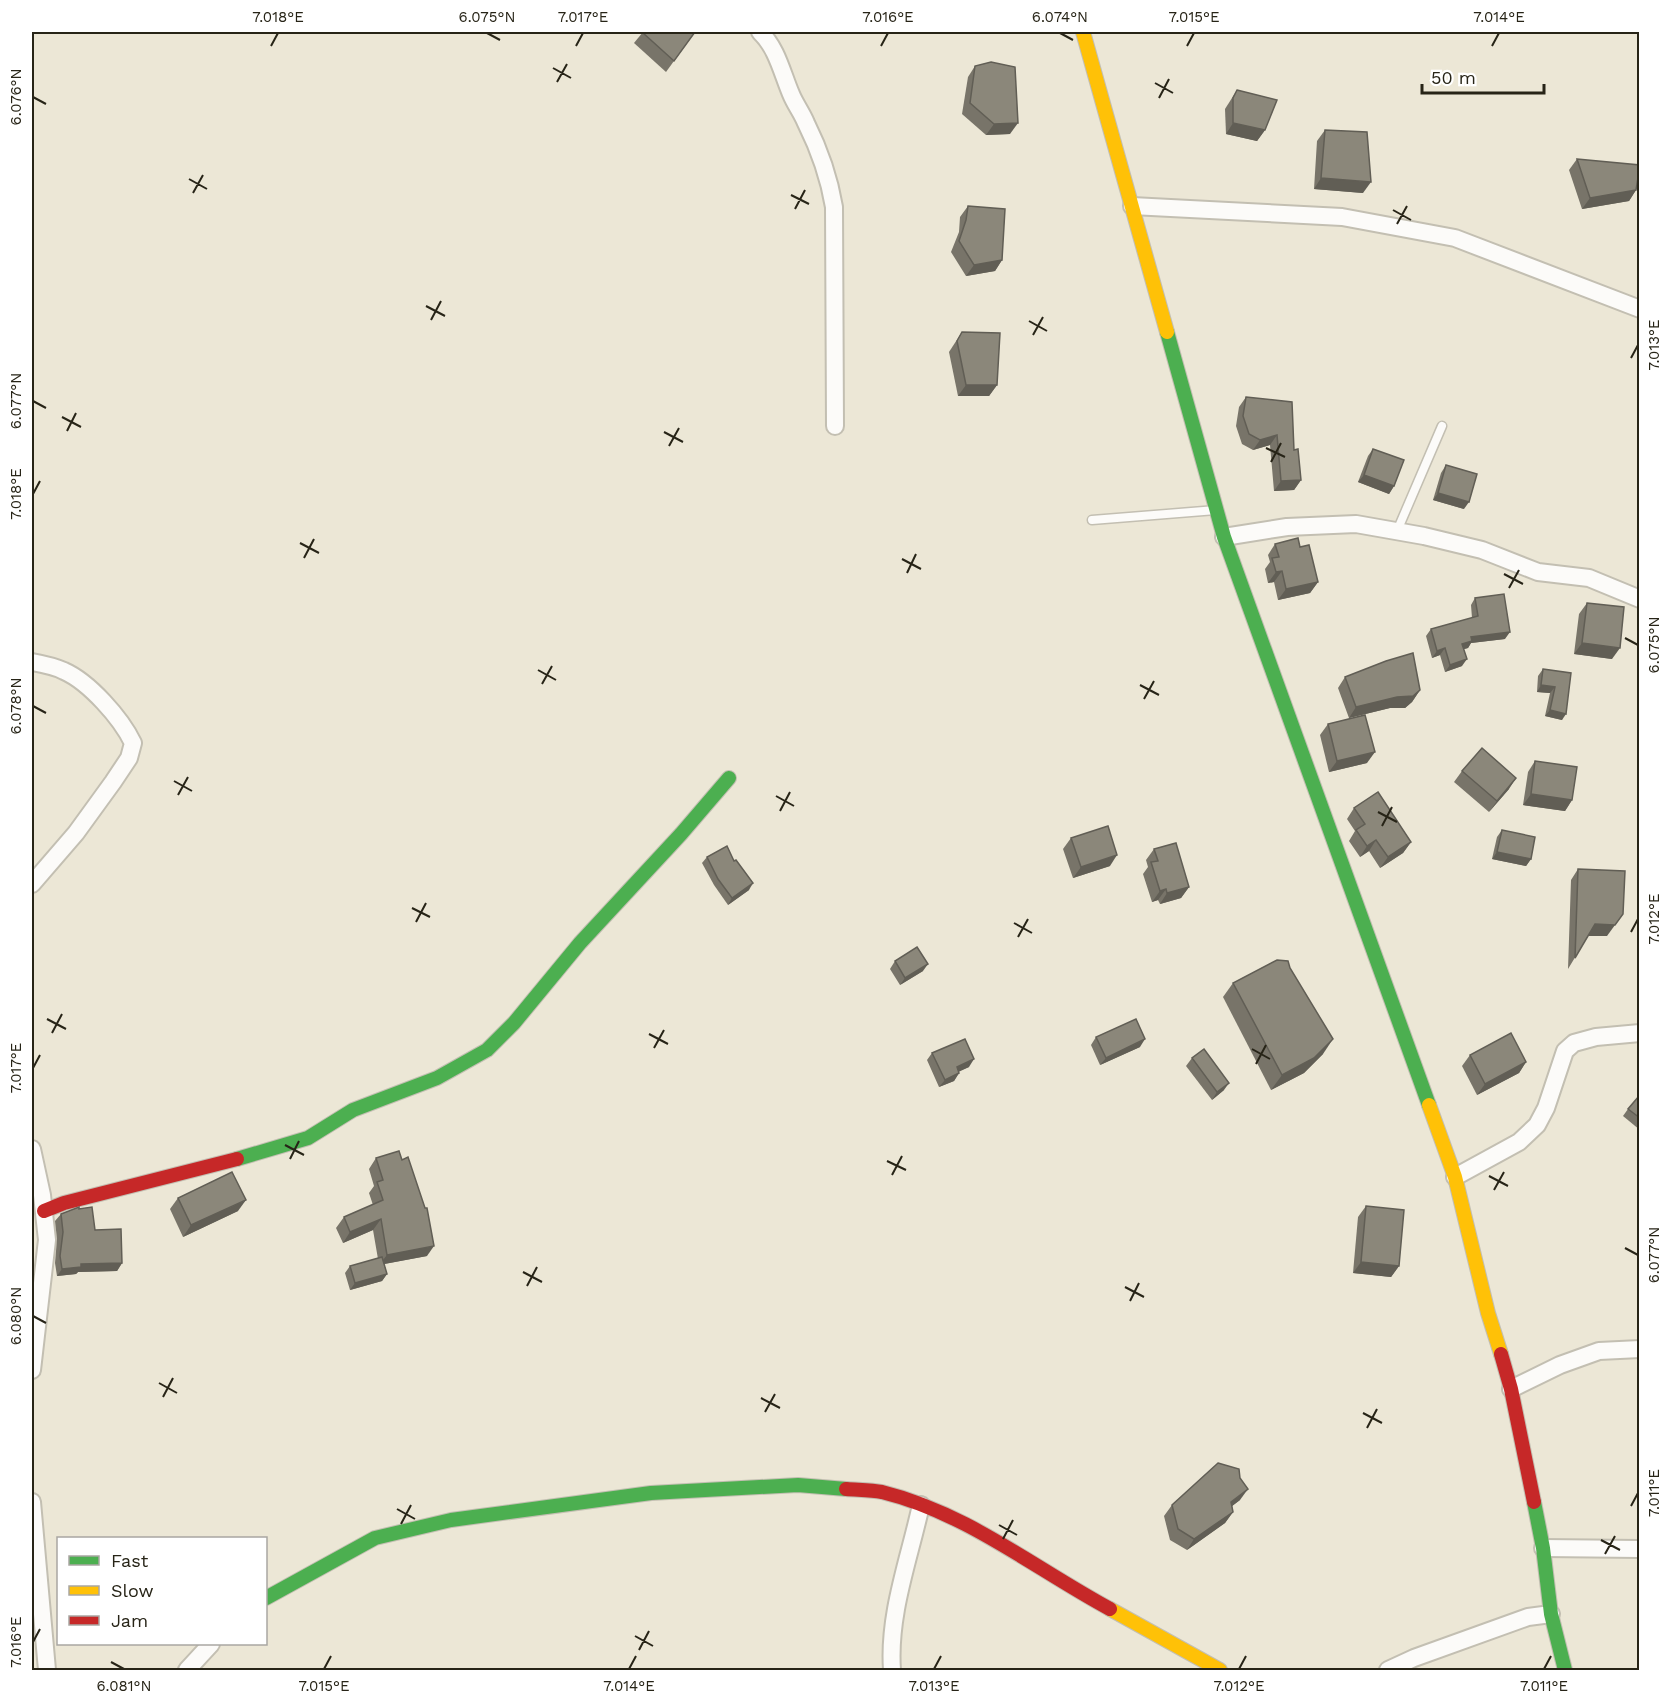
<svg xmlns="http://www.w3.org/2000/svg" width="1671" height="1702" font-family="'Work Sans',sans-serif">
<rect width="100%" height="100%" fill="#ece7d6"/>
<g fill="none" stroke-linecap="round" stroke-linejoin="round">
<g stroke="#c3bfb2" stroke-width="11">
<g id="lane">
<path d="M1092 520 1216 510"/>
<path d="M1397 531 1442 426"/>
</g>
</g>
<g stroke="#c3bfb2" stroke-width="20">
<g id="street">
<path d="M760 32C777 48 782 73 791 94 795 104 802 113 806 123 820 151 829 177 834 207L835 426"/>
<path d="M1132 206 1342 217 1455 238 1640 309"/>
<path d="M1224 537 1287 527 1356 524 1424 536 1482 550 1538 572 1589 578 1640 599"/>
<path d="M32 662C43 664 54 666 64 671 89 682 121 718 133 743L129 758 113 782 76 833 32 884"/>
<path d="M32 1149 42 1195 47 1240 32 1370"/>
<path d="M1455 1177 1519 1142 1537 1125 1546 1108 1565 1051 1574 1043 1596 1037 1640 1033"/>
<path d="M1511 1389 1560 1365 1599 1351 1640 1349"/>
<path d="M32 1502 47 1670"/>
<path d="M1543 1548 1640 1549"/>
<path d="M187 1670 211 1644"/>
<path d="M892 1670C888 1614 909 1560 921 1505"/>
<path d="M1388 1670 1414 1658 1528 1617 1551 1614"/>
</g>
</g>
<g stroke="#c3bfb2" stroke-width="16">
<g id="fast">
<path d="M1167 332 1224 537 1429 1105"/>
<path d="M237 1159 308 1138 353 1110 437 1078 487 1050 514 1023 580 943 681 834 729 778"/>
<path d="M1534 1502 1543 1548 1551 1614 1565 1670"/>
<path d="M266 1598 375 1538 451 1520 651 1493 798 1485 846 1489"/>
</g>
</g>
<g stroke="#c3bfb2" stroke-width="16">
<g id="slow">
<path d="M1083 32 1167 332"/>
<path d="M1429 1105 1455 1177 1488 1313 1501 1354"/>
<path d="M1110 1609 1220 1670"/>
</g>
</g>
<g stroke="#c3bfb2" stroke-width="16">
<g id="jam">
<path d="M44 1211 64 1203 237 1159"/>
<path d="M1501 1354 1511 1389 1534 1502"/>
<path d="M846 1489C858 1490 871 1490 882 1492 967 1513 1034 1568 1110 1609"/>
</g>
</g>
<use href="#lane" stroke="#fcfbf9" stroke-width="8"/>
<use href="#street" stroke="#fcfbf9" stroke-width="16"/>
<use href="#fast" stroke="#4caf50" stroke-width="14"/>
<use href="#slow" stroke="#ffc107" stroke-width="14"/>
<use href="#jam" stroke="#c62828" stroke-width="14"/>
</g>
<g fill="#787469">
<path d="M643 32H695L666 72 634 43Z"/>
<path d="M975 66 1010 134 986 135 962 114 968 77Z"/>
<path d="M1237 90 1265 130 1257 141 1226 134 1225 109Z"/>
<path d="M1325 130 1363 193 1314 189 1317 141Z"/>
<path d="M1577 159 1636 190 1629 201 1582 209 1569 170Z"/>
<path d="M968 206 1002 260 995 271 966 276 951 252 959 232 960 217Z"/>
<path d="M962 332 997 385 989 396H958L949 352Z"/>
<path d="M1246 397 1294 450 1301 480 1294 490 1274 491 1270 445 1253 450 1242 444 1236 426 1239 407Z"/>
<path d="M1373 449 1394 486 1389 494 1358 482 1368 456Z"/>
<path d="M1446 465 1464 509 1433 500 1441 473Z"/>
<path d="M1275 544 1300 547 1318 582 1310 593 1278 600 1274 582 1268 583 1265 569 1270 562 1268 555Z"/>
<path d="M1475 598 1505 639 1471 643 1468 648 1464 649 1462 666 1445 672 1440 655 1432 658 1426 636 1431 629 1472 618 1471 605Z"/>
<path d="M1587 603 1612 659 1574 654 1579 614Z"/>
<path d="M1543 669 1571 673 1562 720 1545 716 1550 693 1537 692 1538 676Z"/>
<path d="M1345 677 1420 690 1412 702 1405 708H1390L1349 718 1338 688Z"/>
<path d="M1328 724 1367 763 1329 772 1320 735Z"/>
<path d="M1535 761 1572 800 1565 811 1523 805 1528 772Z"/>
<path d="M1462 771 1509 789 1489 812 1454 782Z"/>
<path d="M1354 808 1411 842 1403 853 1380 868 1369 851 1360 857 1349 841 1355 831 1347 819Z"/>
<path d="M1502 830 1531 859 1526 866 1492 859 1497 837Z"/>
<path d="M1071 838 1110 866 1073 878 1063 849Z"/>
<path d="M1154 849 1189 887 1181 898 1160 904 1158 900 1152 902 1143 874 1148 867 1146 860Z"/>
<path d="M707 857 749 890 728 905 714 885 702 863Z"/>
<path d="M1578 869 1607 936H1588L1568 969 1571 880Z"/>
<path d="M895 961 923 971 900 985 890 969Z"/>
<path d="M1233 983 1323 1054 1304 1073 1271 1090 1223 997Z"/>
<path d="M1096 1037 1140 1047 1100 1065 1091 1045Z"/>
<path d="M932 1053 969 1067 959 1071V1073L954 1081 939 1087 927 1060Z"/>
<path d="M1470 1055 1526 1062 1519 1073 1477 1095 1462 1066Z"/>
<path d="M1192 1058 1224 1090 1212 1100 1186 1066Z"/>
<path d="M1640 1096V1130L1623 1116 1628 1109Z"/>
<path d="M376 1158 427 1256 384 1264 387 1274 382 1281 350 1290 345 1273 350 1266 378 1259 373 1230 343 1243 336 1228 344 1217 373 1205 369 1193 374 1186 369 1169Z"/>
<path d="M178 1198 238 1211 183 1237 170 1209Z"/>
<path d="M1366 1206 1399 1266 1391 1277 1353 1273 1358 1217Z"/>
<path d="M79 1209 95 1230 122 1263 117 1271 78 1272 76 1274 57 1276 55 1263 57 1239 55 1221 61 1214Z"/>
<path d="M1240 1500 1232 1506 1233 1512 1225 1523 1187 1550 1170 1540 1164 1516 1172 1505Z"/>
</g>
<g fill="#615e55">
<path d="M1018 123 1010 134 986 135 994 124Z"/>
<path d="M1233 123 1265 130 1257 141 1226 134Z"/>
<path d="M1321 178 1371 182 1363 193 1314 189Z"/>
<path d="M1636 190 1629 201 1582 209 1590 198Z"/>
<path d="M1002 260 995 271 966 276 974 265Z"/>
<path d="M966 385H997L989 396H958Z"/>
<path d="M1277 435 1270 445 1253 450 1260 440Z"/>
<path d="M1364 475 1394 486 1389 494 1358 482Z"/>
<path d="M1301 480 1294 490 1274 491 1281 481Z"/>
<path d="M1438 493 1469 502 1464 509 1433 500Z"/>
<path d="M1282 571 1274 582 1268 583 1276 572Z"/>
<path d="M1318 582 1310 593 1278 600 1286 589Z"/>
<path d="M1510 632 1505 639 1471 643 1468 648 1457 651 1462 644 1471 637Z"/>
<path d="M1582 643 1620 648 1612 659 1574 654Z"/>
<path d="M1445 648 1440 655 1432 658 1437 651Z"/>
<path d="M1467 659 1462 666 1445 672 1450 665Z"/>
<path d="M1541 685 1555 687 1550 693 1537 692Z"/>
<path d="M1420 690 1412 702 1405 708H1390L1349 718 1356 707Z"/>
<path d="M1550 710 1566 714 1562 720 1545 716Z"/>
<path d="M1375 752 1367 763 1329 772 1337 761Z"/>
<path d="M1516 778 1509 789 1489 812 1497 801Z"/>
<path d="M1531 794 1572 800 1565 811 1523 805Z"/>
<path d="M1376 840 1369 851 1360 857 1367 846Z"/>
<path d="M1411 842 1403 853 1380 868 1388 857Z"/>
<path d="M1497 852 1531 859 1526 866 1492 859Z"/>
<path d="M1117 855 1110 866 1073 878 1081 867Z"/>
<path d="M753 883 749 890 728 905 732 898Z"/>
<path d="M1189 887 1181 898 1160 904 1167 893Z"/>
<path d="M1166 889 1158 900 1152 902 1160 891Z"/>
<path d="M1623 914 1607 936H1587L1595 924Z"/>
<path d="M928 964 923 971 900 985 905 978Z"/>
<path d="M1145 1039 1140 1047 1100 1065 1106 1058Z"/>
<path d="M1333 1039 1323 1054 1304 1073 1271 1090 1282 1075Z"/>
<path d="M974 1059 969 1067 952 1075 957 1067Z"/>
<path d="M1526 1062 1519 1073 1477 1095 1485 1084Z"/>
<path d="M959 1073 954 1081 939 1087 945 1080Z"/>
<path d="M1229 1083 1224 1090 1212 1100 1217 1092Z"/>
<path d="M246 1200 238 1211 183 1237 191 1225Z"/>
<path d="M381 1219 373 1230 343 1243 350 1232Z"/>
<path d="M434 1246 427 1256 379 1265 387 1255Z"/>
<path d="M1361 1262 1399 1266 1391 1277 1353 1273Z"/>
<path d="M122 1263 117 1271 78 1272 76 1274 57 1276 62 1269 81 1264Z"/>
<path d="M387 1274 382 1281 350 1290 355 1283Z"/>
<path d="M1248 1489 1240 1500 1223 1513 1231 1502Z"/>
<path d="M1233 1512 1225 1523 1187 1550 1194 1539Z"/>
</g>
<g fill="#8b877a" stroke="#615e55" stroke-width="1.5">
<path d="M642 32H695L674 61Z"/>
<path d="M991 62 1015 67 1018 123 994 124 970 103 975 66Z"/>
<path d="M1237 90 1277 100 1265 130 1233 123V98Z"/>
<path d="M1325 130 1367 132 1371 182 1321 178Z"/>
<path d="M1577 159 1640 165 1636 190 1590 198Z"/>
<path d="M968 206 1005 209 1002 260 974 265 959 241 966 220Z"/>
<path d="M962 332 1000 333 997 385H966L957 341Z"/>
<path d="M1246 397 1292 402 1294 450 1298 449 1301 480 1281 481 1277 435 1260 440 1249 434 1243 416Z"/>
<path d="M1373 449 1404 460 1394 486 1364 475Z"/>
<path d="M1446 465 1477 474 1469 502 1438 493Z"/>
<path d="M1298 538 1300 547 1309 545 1318 582 1286 589 1282 571 1276 572 1272 558 1279 557 1275 544Z"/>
<path d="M1504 594 1510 632 1471 637 1472 641 1462 644 1467 659 1450 665 1445 648 1437 651 1431 629 1478 616 1475 598Z"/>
<path d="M1587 603 1624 607 1620 648 1582 643Z"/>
<path d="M1413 653 1420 690 1413 696 1397 697 1356 707 1345 677 1386 661Z"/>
<path d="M1543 669 1571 673 1566 714 1550 710 1555 687 1541 685Z"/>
<path d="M1365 715 1375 752 1337 761 1328 724Z"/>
<path d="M1482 748 1516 778 1497 801 1462 771Z"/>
<path d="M1535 761 1577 767 1572 800 1531 794Z"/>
<path d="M1378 792 1411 842 1388 857 1376 840 1367 846 1356 830 1365 824 1354 808Z"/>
<path d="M1108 826 1117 855 1081 867 1071 838Z"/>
<path d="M1502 830 1535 837 1531 859 1497 852Z"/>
<path d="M1176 843 1189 887 1167 893 1166 889 1160 891 1151 862 1158 861 1154 849Z"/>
<path d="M727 846 734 861 736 860 753 883 732 898 718 879 707 857Z"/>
<path d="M1578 869 1625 871 1623 914 1615 925 1595 924 1575 958Z"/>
<path d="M917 947 928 964 905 978 895 961Z"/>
<path d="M1277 960 1288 961 1290 968 1333 1039 1314 1058 1282 1075 1233 983Z"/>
<path d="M1136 1019 1145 1039 1106 1058 1096 1037Z"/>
<path d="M1511 1033 1526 1062 1485 1084 1470 1055Z"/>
<path d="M965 1039 974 1059 957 1067 959 1073 945 1080 932 1053Z"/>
<path d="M1204 1049 1229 1083 1217 1092 1192 1058Z"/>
<path d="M1639 1096H1640V1118L1628 1109Z"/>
<path d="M399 1151 402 1160 408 1157 425 1208H427L434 1246 387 1255 381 1219 350 1232 344 1217 383 1200 377 1182 383 1180 376 1158Z"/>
<path d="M232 1172 246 1200 191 1225 178 1198Z"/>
<path d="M1366 1206 1404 1210 1399 1266 1361 1262Z"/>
<path d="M79 1207V1209L92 1207 95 1230 121 1229 122 1263 81 1264V1267L62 1269 60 1256 63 1232 61 1214Z"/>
<path d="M382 1257 387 1274 355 1283 350 1266Z"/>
<path d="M1218 1463 1239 1469 1240 1478 1248 1489 1231 1502 1233 1512 1194 1539 1178 1529 1172 1505Z"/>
</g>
<path fill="none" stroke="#272417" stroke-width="2" d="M487 33 500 40M1060 33 1073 40M271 46 278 33M576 46 583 33M881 46 888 33M1187 46 1194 33M1492 46 1499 33M553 68 571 78M557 82 567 64M1155 83 1173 93M33 97 46 104M1159 98 1169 79M189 179 207 189M193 193 203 175M791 195 809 204M795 209 805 190M1393 210 1411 220M1397 224 1407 206M426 306 445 316M431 320 441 301M1029 321 1047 331M1033 335 1043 317M1631 358 1638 345M33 401 46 408M62 417 81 427M67 431 76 413M664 432 683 442M669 446 679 428M1266 448 1285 457M1271 462 1281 443M33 494 40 481M300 543 319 553M304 558 314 539M902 559 921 569M907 573 916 554M1504 574 1523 584M1509 588 1519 570M1625 638 1638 645M538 670 556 680M542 684 552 666M1140 685 1159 695M1144 699 1154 681M33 706 46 713M174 781 192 791M178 795 188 777M776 796 794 806M780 811 790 792M1378 812 1397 822M1382 826 1392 807M412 908 430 917M416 922 426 903M1014 923 1032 933M1631 932 1638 919M1018 937 1028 919M47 1019 66 1029M52 1033 62 1014M649 1034 668 1044M654 1048 664 1030M1252 1049 1270 1059M1256 1064 1266 1045M33 1068 40 1055M285 1145 304 1155M290 1159 299 1141M887 1161 906 1170M892 1175 902 1156M1489 1176 1508 1186M1494 1190 1504 1172M1625 1248 1638 1255M523 1272 542 1282M527 1286 537 1267M1125 1287 1144 1297M1130 1301 1139 1283M33 1316 46 1323M159 1383 177 1393M163 1397 173 1378M761 1398 780 1408M765 1412 775 1394M1363 1413 1382 1423M1367 1428 1377 1409M1631 1506 1638 1493M397 1509 415 1519M401 1524 411 1505M999 1525 1017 1535M1003 1539 1013 1520M1601 1540 1620 1550M1605 1554 1615 1536M635 1636 653 1646M33 1642 40 1629M639 1650 649 1631M111 1662 124 1669M324 1669 331 1656M629 1669 636 1656M934 1669 941 1656M1239 1669 1246 1656M1544 1669 1551 1656"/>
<rect width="1671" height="1702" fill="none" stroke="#ffffff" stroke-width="66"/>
<rect x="57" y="1537" width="210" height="108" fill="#ffffff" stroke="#a9a7a2" stroke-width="1.5"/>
<rect x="69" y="1556" width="30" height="9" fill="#4caf50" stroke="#a9a7a2" stroke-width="1.5"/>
<text x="111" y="1567" font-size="18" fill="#272417">Fast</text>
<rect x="69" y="1586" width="30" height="9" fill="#ffc107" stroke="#a9a7a2" stroke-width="1.5"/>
<text x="111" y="1597" font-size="18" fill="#272417">Slow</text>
<rect x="69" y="1616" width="30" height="9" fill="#c62828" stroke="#a9a7a2" stroke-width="1.5"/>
<text x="111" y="1627" font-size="18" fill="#272417">Jam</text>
<path d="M1422 84v9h122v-9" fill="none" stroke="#272417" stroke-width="3"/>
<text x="1431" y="84" font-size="18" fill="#272417" stroke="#ffffff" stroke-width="4.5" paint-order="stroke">50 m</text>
<rect x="33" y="33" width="1605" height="1636" fill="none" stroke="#272417" stroke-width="2"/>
<g font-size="15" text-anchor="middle" fill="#272417">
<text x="278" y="22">7.018°E</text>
<text x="487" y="22">6.075°N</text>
<text x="583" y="22">7.017°E</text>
<text x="888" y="22">7.016°E</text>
<text x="1060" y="22">6.074°N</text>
<text x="1194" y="22">7.015°E</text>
<text x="1499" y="22">7.014°E</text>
<text transform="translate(16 97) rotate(-90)" y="5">6.076°N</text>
<text transform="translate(1654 345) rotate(-90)" y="5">7.013°E</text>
<text transform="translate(16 401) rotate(-90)" y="5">6.077°N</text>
<text transform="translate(16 494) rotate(-90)" y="5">7.018°E</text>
<text transform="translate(1654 645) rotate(-90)" y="5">6.075°N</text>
<text transform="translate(16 706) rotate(-90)" y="5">6.078°N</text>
<text transform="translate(1654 919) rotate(-90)" y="5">7.012°E</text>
<text transform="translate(16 1068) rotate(-90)" y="5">7.017°E</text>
<text transform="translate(1654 1255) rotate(-90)" y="5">6.077°N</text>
<text transform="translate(16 1316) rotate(-90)" y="5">6.080°N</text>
<text transform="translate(1654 1493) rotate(-90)" y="5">7.011°E</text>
<text transform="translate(16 1642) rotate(-90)" y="5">7.016°E</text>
<text x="124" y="1691">6.081°N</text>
<text x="324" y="1691">7.015°E</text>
<text x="629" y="1691">7.014°E</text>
<text x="934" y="1691">7.013°E</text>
<text x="1239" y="1691">7.012°E</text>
<text x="1544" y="1691">7.011°E</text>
</g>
</svg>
